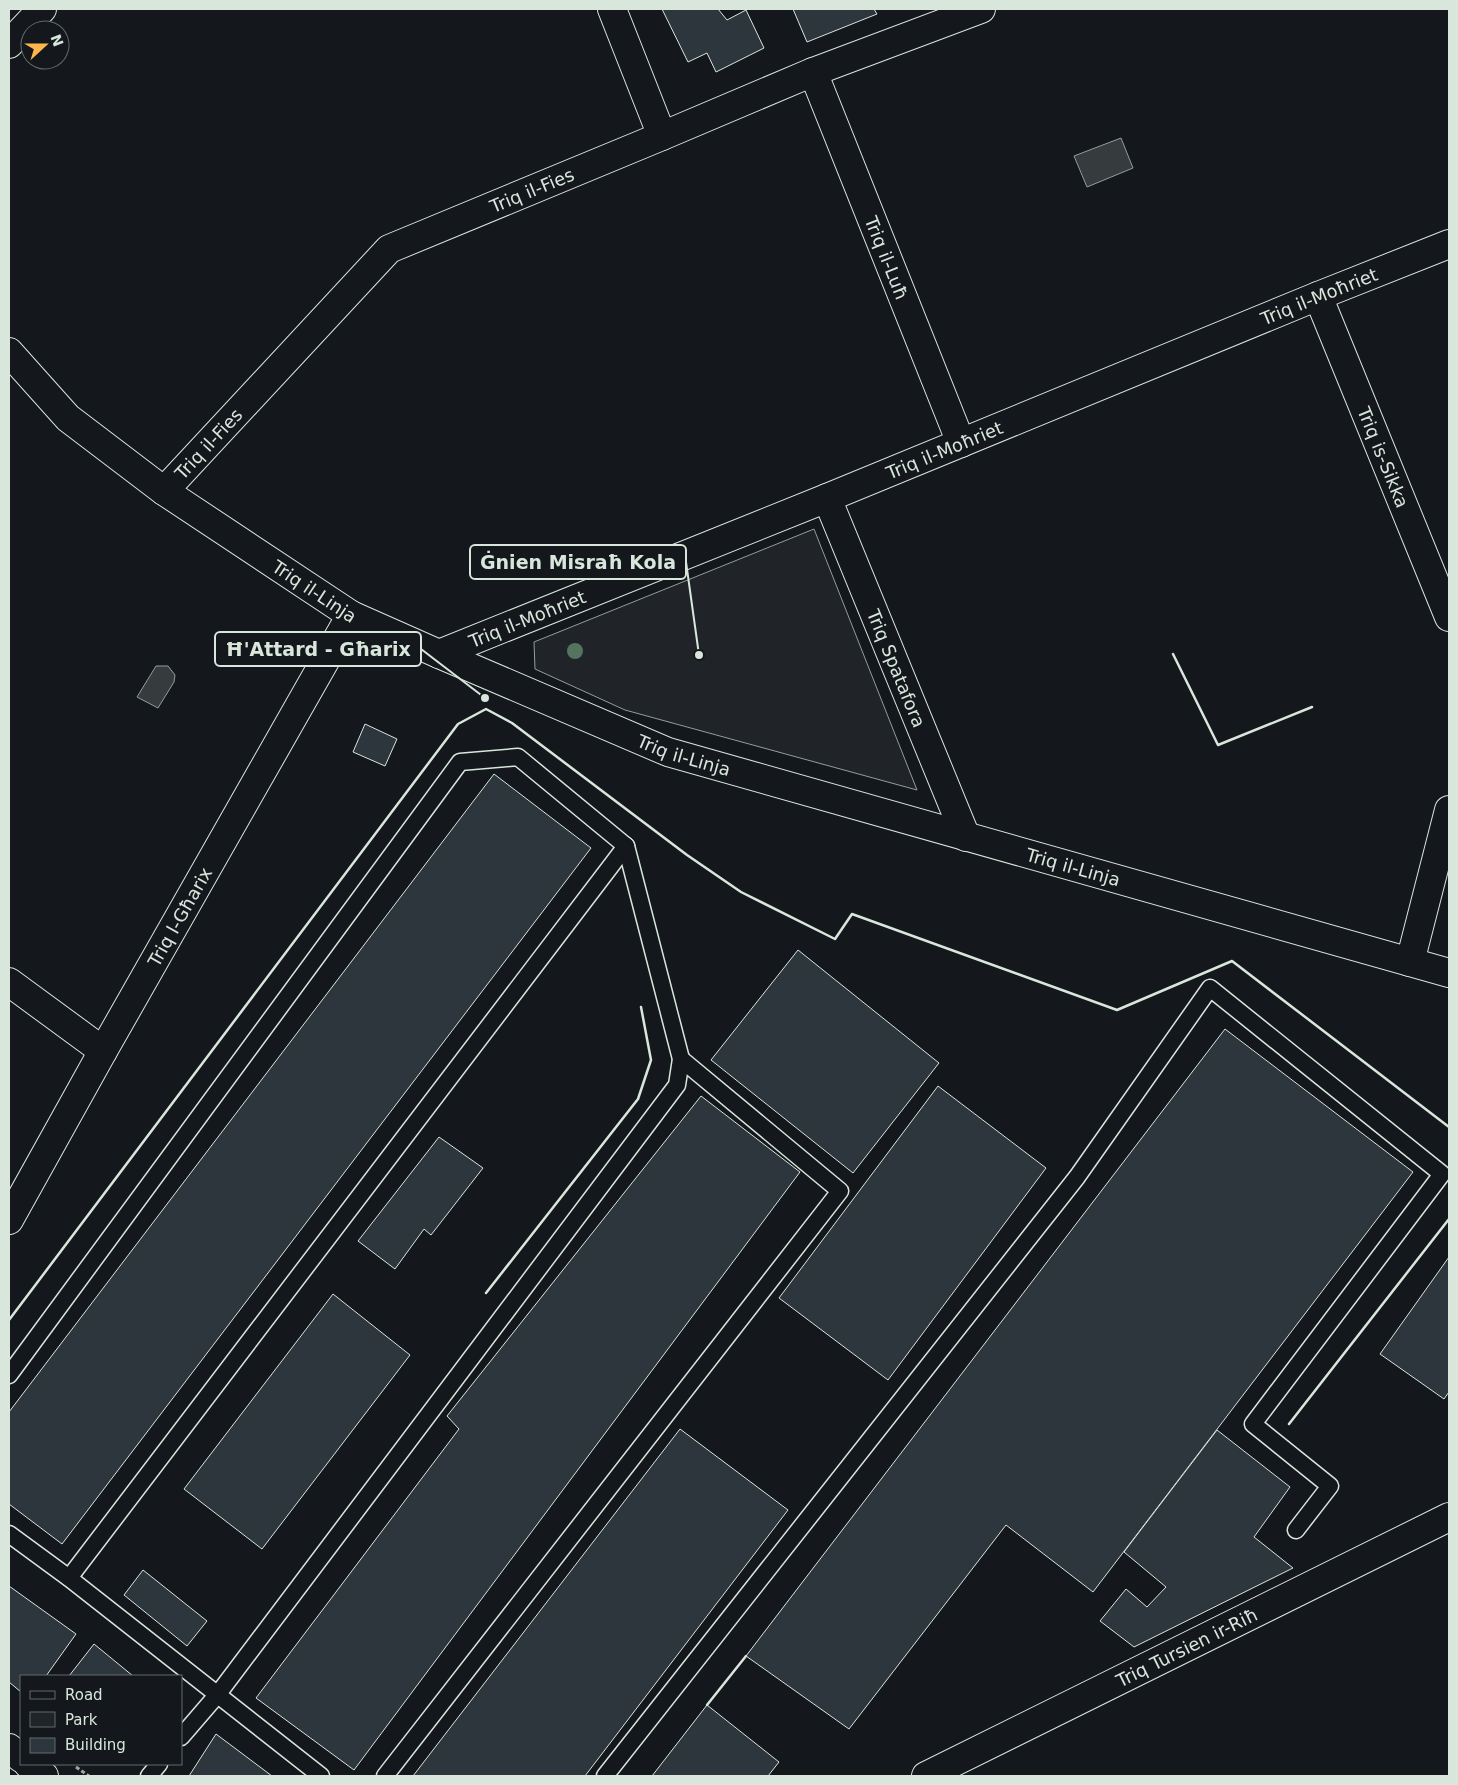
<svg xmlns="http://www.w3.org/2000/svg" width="1458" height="1785" font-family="'DejaVu Sans',sans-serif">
<rect width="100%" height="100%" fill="#14181c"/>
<path fill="#202428" stroke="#939e99" d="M814 529 917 790 625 710 535 669 534 642Z"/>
<g fill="#363b3e" stroke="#939e99">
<path d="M1121 138 1133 168 1087 187 1074 156Z"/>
<path d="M156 666H168L175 675 174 682 158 708 137 697Z"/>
</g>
<g fill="#2c363c" stroke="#d8e6dc">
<path d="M662 9H718L727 20 746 10 764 48 716 72 707 53 688 62Z"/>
<path d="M793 9H874L877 14 807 42Z"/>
<path d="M365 724 397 739 385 766 353 752Z"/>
<path d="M494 774 591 848 62 1544 9 1504V1412Z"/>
<path d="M798 950 939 1063 853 1173 711 1060Z"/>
<path d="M1225 1029 1413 1172 1093 1592 1006 1525 849 1729 746 1656Z"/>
<path d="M938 1086 1046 1168 888 1380 779 1298Z"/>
<path d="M701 1096 800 1172 354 1770 256 1698 459 1429 447 1416Z"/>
<path d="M439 1137 483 1168 431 1235 424 1229 395 1269 358 1241Z"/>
<path d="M1449 1257V1392L1444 1399 1380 1354Z"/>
<path d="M333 1294 410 1355 262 1549 184 1489Z"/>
<path d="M680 1429 788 1510 585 1776H413Z"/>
<path d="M1217 1430 1290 1487 1254 1537 1293 1568 1134 1647 1100 1621 1126 1589 1147 1607 1166 1587 1124 1552Z"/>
<path d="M143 1570 207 1621 187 1646 124 1595Z"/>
<path d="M9 1586 76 1634 46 1676H21V1692L9 1682Z"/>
<path d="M94 1644 133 1676H69Z"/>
<path d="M707 1705 779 1762 768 1776H652Z"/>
<path d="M216 1734 272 1776H189Z"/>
</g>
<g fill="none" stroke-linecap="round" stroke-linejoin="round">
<g stroke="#d8e6dc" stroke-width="19">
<g id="lane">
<path d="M9 1375 460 762 518 757 626 846 69 1578"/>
<path d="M9 1534 69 1578 321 1776"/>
<path d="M181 1737 218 1694 677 1085 681 1059 626 846"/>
<path d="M149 1776 159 1764"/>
<path d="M385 1776 840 1191 681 1059"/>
<path d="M605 1776 1077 1177 1210 988 1442 1174 1253 1424 1330 1486 1296 1530"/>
</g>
</g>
<g stroke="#d8e6dc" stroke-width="30">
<g id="street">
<path d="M612 9 662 136"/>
<path d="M9 44 42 9"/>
<path id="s1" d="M813 72 961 443"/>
<path id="s2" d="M1318 296 1449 617"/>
<path id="s3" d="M9 352 68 418 164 491 351 615 439 654 668 752 1449 973"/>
<path id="s4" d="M164 491 389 249 662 136 813 72 981 9"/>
<path id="s5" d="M827 498 966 837"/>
<path id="s6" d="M439 654 827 498 1318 296 1449 244"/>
<path d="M1410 962 1449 810"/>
<path d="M9 982 103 1051"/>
<path id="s7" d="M9 1220 103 1051 351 615"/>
<path id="s8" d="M926 1776 1449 1517"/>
</g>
</g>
<g stroke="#d8e6dc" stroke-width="30">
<g id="highway">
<path d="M9 1748 21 1758"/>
<path d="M28 1764 44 1776"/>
</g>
</g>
<path stroke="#9da8a2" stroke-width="3" stroke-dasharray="4 2.5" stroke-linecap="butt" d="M76 1767 89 1776"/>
<use href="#lane" stroke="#14181c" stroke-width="16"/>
<use href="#street" stroke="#14181c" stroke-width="28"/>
<use href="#highway" stroke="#14181c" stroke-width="28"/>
<g stroke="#d8e6dc" stroke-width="2.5">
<path d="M1173 654 1218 745 1312 707"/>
<path d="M486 1293 638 1099 651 1060 641 1007"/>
<path d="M9 1320 458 724 486 709 512 723 687 855 741 892 835 939 852 914 1117 1010 1232 961 1449 1127"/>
<path d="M1289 1424 1449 1219"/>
<path d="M707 1705 746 1656"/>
</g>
</g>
<circle fill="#55745f" cx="575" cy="651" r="8"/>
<g text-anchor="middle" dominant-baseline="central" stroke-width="4" stroke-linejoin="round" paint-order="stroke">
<g font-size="18" fill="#d8e6dc" stroke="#14181c">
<text stroke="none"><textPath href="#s4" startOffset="485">Triq il-Fies</textPath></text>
<text stroke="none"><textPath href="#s1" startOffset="200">Triq il-Luħ</textPath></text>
<text stroke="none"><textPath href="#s6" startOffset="950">Triq il-Moħriet</textPath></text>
<text stroke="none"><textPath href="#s4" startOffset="65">Triq il-Fies</textPath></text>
<text stroke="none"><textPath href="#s6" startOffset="545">Triq il-Moħriet</textPath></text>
<text stroke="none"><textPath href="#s2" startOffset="174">Triq is-Sikka</textPath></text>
<text stroke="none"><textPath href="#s3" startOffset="390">Triq il-Linja</textPath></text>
<text stroke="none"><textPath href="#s6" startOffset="95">Triq il-Moħriet</textPath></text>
<text stroke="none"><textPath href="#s5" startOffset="184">Triq Spatafora</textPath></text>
<text stroke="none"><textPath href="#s3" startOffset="795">Triq il-Linja</textPath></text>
<text stroke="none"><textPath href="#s3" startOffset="1200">Triq il-Linja</textPath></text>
<text stroke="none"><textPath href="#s7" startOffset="348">Triq l-Għarix</textPath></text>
<text stroke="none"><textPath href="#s8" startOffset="291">Triq Tursien ir-Riħ</textPath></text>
</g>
</g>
<path fill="none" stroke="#d8e6dc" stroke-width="2" d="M699 655L686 562M485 698L421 649"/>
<g fill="#d8e6dc" stroke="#14181c" stroke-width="2">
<circle cx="699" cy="655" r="5"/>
<circle cx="485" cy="698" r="5"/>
</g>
<g fill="#14181c" stroke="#d8e6dc" stroke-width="2">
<rect x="470" y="545" width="216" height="34" rx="5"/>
<rect x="215" y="632" width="206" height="34" rx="5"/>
</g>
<g font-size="19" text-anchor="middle" font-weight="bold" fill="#d8e6dc">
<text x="578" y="569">Ġnien Misraħ Kola</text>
<text x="318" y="656">Ħ'Attard - Għarix</text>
</g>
<rect width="1458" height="1785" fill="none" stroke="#d8e6dc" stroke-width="20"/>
<rect x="20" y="1675" width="162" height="90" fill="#14181c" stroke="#626a69"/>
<rect x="30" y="1691" width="25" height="8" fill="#14181c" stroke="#626a69"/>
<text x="65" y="1700" font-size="15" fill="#d8e6dc">Road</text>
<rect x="30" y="1712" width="25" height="15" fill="#202428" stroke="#626a69"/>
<text x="65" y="1725" font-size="15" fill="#d8e6dc">Park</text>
<rect x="30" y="1738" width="25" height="15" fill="#2c363c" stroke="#626a69"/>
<text x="65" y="1750" font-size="15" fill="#d8e6dc">Building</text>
<g transform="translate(45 45) rotate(69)"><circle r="24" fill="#14181c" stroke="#626a69"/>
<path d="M0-4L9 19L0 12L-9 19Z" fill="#ffb74d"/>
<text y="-8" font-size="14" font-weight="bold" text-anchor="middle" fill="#d8e6dc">N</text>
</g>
</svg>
